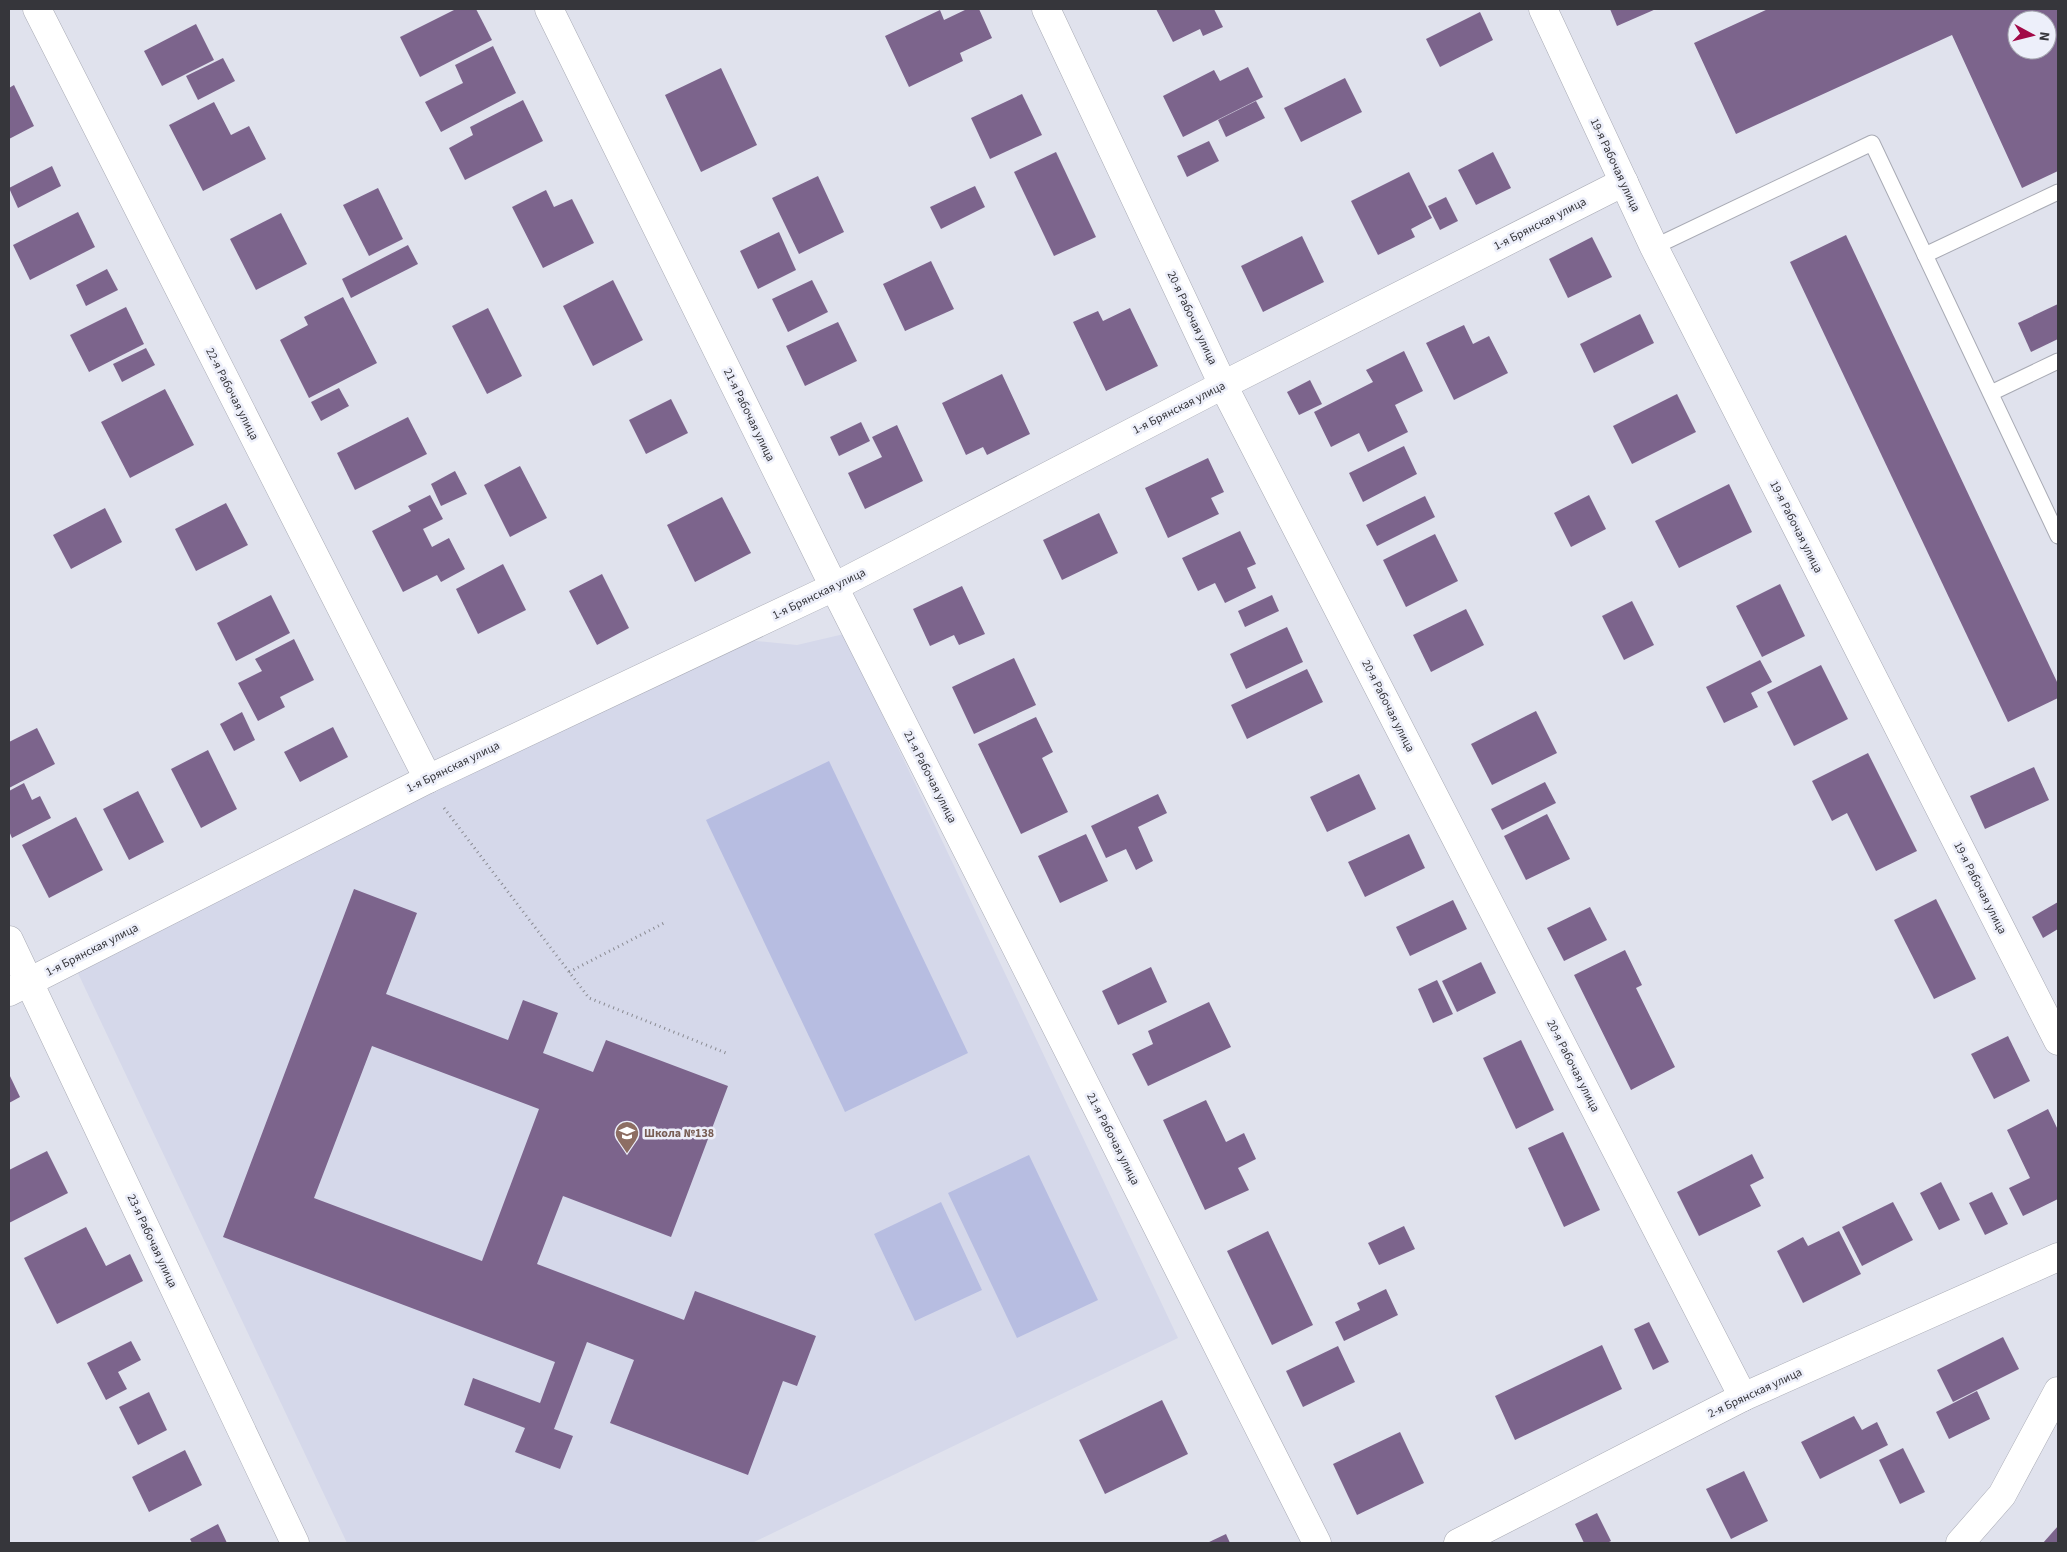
<svg xmlns="http://www.w3.org/2000/svg" width="2067" height="1552" font-family="'Source Sans 3',sans-serif">
<rect width="100%" height="100%" fill="#e0e2ed"/>
<path fill="#d5d8ea" d="M844 634 1178 1338 752 1543H347L76 969 432 792 747 640 797 645Z"/>
<g fill="#b7bde1">
<path d="M829 761 968 1053 845 1112 706 820Z"/>
<path d="M1029 1155 1098 1300 1017 1338 948 1193Z"/>
<path d="M941 1202 982 1290 915 1321 874 1234Z"/>
</g>
<g fill="#7c648c" fill-rule="evenodd">
<path d="M456 9H476L492 40 420 77 400 37Z"/>
<path d="M967 9H979L992 38 960 53 963 61 909 87 885 36 940 10 944 20Z"/>
<path d="M1156 9H1214L1223 27 1203 36 1200 29 1173 42Z"/>
<path d="M1610 9H1656L1617 26Z"/>
<path d="M1768 9H2058V171L2022 188 1952 35 1736 134 1694 43ZM2017 20H2047V50H2017Z"/>
<path d="M1480 12 1493 40 1440 67 1426 39Z"/>
<path d="M196 24 214 60 162 86 144 51Z"/>
<path d="M493 46 516 93 441 132 425 102 463 83 455 65Z"/>
<path d="M223 58 235 81 198 100 186 76Z"/>
<path d="M1248 67 1263 97 1183 137 1163 96 1214 70 1220 81Z"/>
<path d="M721 68 757 145 701 172 665 95Z"/>
<path d="M1345 78 1362 112 1301 142 1284 108Z"/>
<path d="M14 85 34 126 9 139V88Z"/>
<path d="M1022 94 1042 135 990 159 971 118Z"/>
<path d="M523 100 543 141 465 180 449 148 473 135 470 127Z"/>
<path d="M1256 101 1265 118 1226 137 1218 120Z"/>
<path d="M214 102 231 135 249 126 266 159 203 191 169 125Z"/>
<path d="M1209 141 1219 161 1187 177 1177 156Z"/>
<path d="M1056 152 1096 237 1054 256 1014 172Z"/>
<path d="M1493 152 1511 188 1476 205 1458 170Z"/>
<path d="M52 166 61 186 18 208 9 188Z"/>
<path d="M1409 172 1432 218 1411 229 1415 237 1378 255 1351 201Z"/>
<path d="M818 176 844 232 799 254 772 198Z"/>
<path d="M975 186 985 207 941 229 930 207Z"/>
<path d="M378 188 403 239 369 256 343 205Z"/>
<path d="M546 190 554 207 572 199 594 243 543 268 512 207Z"/>
<path d="M1446 197 1458 221 1440 230 1428 206Z"/>
<path d="M78 212 95 247 30 280 13 245Z"/>
<path d="M281 213 307 264 256 290 230 239Z"/>
<path d="M779 232 796 270 758 289 740 251Z"/>
<path d="M1846 235 2058 684V698L2008 722 1790 262Z"/>
<path d="M1302 236 1324 282 1263 312 1241 266Z"/>
<path d="M1592 237 1612 277 1568 298 1549 259Z"/>
<path d="M408 245 418 264 351 298 342 279Z"/>
<path d="M931 261 954 309 905 331 883 284Z"/>
<path d="M107 269 118 290 86 306 76 285Z"/>
<path d="M613 280 643 340 593 366 563 306Z"/>
<path d="M812 280 828 312 788 332 772 299Z"/>
<path d="M343 297 377 363 309 398 280 340 308 325 304 317Z"/>
<path d="M2058 304V339L2031 352 2018 323Z"/>
<path d="M126 307 144 344 89 372 70 335Z"/>
<path d="M488 308 522 376 487 394 452 326Z"/>
<path d="M1130 308 1158 366 1106 391 1073 322 1098 311 1103 321Z"/>
<path d="M1640 314 1654 343 1594 373 1580 344Z"/>
<path d="M838 322 857 361 805 386 786 346Z"/>
<path d="M1464 325 1473 344 1489 336 1508 373 1454 400 1426 343Z"/>
<path d="M146 348 155 365 122 382 113 364Z"/>
<path d="M1404 351 1423 391 1395 405 1408 432 1368 452 1359 433 1331 447 1314 412 1373 382 1366 370Z"/>
<path d="M1002 374 1030 434 987 455 983 447 966 455 942 403Z"/>
<path d="M1310 380 1322 404 1299 415 1287 392Z"/>
<path d="M339 388 349 406 321 421 311 402Z"/>
<path d="M165 389 194 445 130 478 101 422Z"/>
<path d="M1677 394 1696 432 1632 464 1613 426Z"/>
<path d="M671 399 688 433 646 454 629 420Z"/>
<path d="M408 417 427 454 355 490 337 453Z"/>
<path d="M861 422 870 441 839 456 830 437Z"/>
<path d="M897 425 923 481 865 509 848 473 882 457 872 437Z"/>
<path d="M1404 446 1417 474 1363 502 1349 473Z"/>
<path d="M1208 458 1224 492 1211 498 1219 514 1168 538 1145 488Z"/>
<path d="M520 466 547 518 510 537 484 485Z"/>
<path d="M455 471 467 494 441 506 431 484Z"/>
<path d="M1729 484 1752 532 1679 568 1655 521Z"/>
<path d="M430 495 443 519 423 529 432 547 449 538 465 569 441 582 437 575 403 592 372 531 411 511 408 506Z"/>
<path d="M1589 495 1606 529 1571 547 1554 513Z"/>
<path d="M1425 496 1435 517 1377 546 1366 525Z"/>
<path d="M722 497 751 553 695 582 667 525Z"/>
<path d="M226 503 248 545 196 571 175 529Z"/>
<path d="M105 508 122 542 71 569 53 535Z"/>
<path d="M1099 513 1118 553 1062 580 1043 540Z"/>
<path d="M1240 531 1256 564 1247 568 1256 588 1225 603 1215 583 1198 591 1182 558Z"/>
<path d="M1435 534 1458 581 1406 607 1383 560Z"/>
<path d="M503 564 526 610 478 634 456 589Z"/>
<path d="M602 574 629 628 597 645 569 591Z"/>
<path d="M1780 584 1805 636 1762 657 1736 606Z"/>
<path d="M962 586 985 634 959 645 954 635 930 646 913 609Z"/>
<path d="M271 595 290 633 236 661 217 623Z"/>
<path d="M1272 595 1279 611 1245 627 1238 611Z"/>
<path d="M1632 601 1654 645 1624 660 1602 616Z"/>
<path d="M1466 609 1484 645 1431 672 1413 635Z"/>
<path d="M1287 627 1303 662 1246 689 1230 654Z"/>
<path d="M294 639 314 680 280 697 285 707 258 721 238 683 262 671 255 659Z"/>
<path d="M1014 658 1036 705 974 734 952 687Z"/>
<path d="M1760 660 1772 682 1751 693 1758 707 1724 723 1706 687Z"/>
<path d="M1821 665 1848 719 1794 746 1767 692Z"/>
<path d="M1307 669 1323 702 1247 739 1231 705Z"/>
<path d="M1536 711 1557 753 1492 785 1471 744Z"/>
<path d="M242 712 255 740 234 751 220 724Z"/>
<path d="M1036 717 1053 752 1042 758 1068 812 1021 834 978 744Z"/>
<path d="M333 727 348 757 300 782 284 752Z"/>
<path d="M37 728 55 764 9 788V742Z"/>
<path d="M208 750 237 809 201 828 171 769Z"/>
<path d="M1868 753 1917 851 1876 871 1847 813 1832 821 1812 781Z"/>
<path d="M2034 767 2049 800 1985 829 1970 796Z"/>
<path d="M1359 774 1376 809 1327 832 1310 797Z"/>
<path d="M1545 782 1556 803 1502 830 1491 809Z"/>
<path d="M24 783 32 800 40 796 51 818 12 838 9 831V791Z"/>
<path d="M138 791 164 842 129 860 103 809Z"/>
<path d="M1158 794 1167 813 1138 827 1153 861 1136 870 1126 849 1106 858 1091 826Z"/>
<path d="M1547 814 1570 859 1526 880 1504 836Z"/>
<path d="M76 817 103 870 49 898 22 845Z"/>
<path d="M1086 834 1108 881 1060 903 1038 856Z"/>
<path d="M1409 834 1425 868 1365 897 1348 862Z"/>
<path d="M354 889 417 913 386 994 508 1040 523 1000 558 1013 543 1053 593 1072 606 1040 728 1086 671 1237 563 1196 537 1264 684 1320 695 1291 816 1336 797 1386 783 1381 748 1475 610 1423 634 1360 587 1342 554 1429 573 1436 560 1469 515 1452 525 1428 464 1405 473 1378 540 1403 555 1362 223 1237ZM372 1046 539 1109 482 1261 314 1198Z"/>
<path d="M1936 899 1976 979 1934 999 1894 920Z"/>
<path d="M1453 900 1467 929 1410 956 1396 927Z"/>
<path d="M2058 902V929L2043 938 2032 917Z"/>
<path d="M1590 907 1607 940 1564 961 1547 928Z"/>
<path d="M1625 950 1642 985 1636 988 1675 1067 1631 1090 1574 975Z"/>
<path d="M1481 962 1496 993 1457 1012 1442 981Z"/>
<path d="M1151 967 1167 1002 1118 1025 1102 991Z"/>
<path d="M1437 980 1453 1014 1433 1023 1418 989Z"/>
<path d="M1209 1002 1231 1047 1148 1086 1132 1054 1153 1044 1148 1031Z"/>
<path d="M2008 1036 2030 1081 1994 1099 1971 1054Z"/>
<path d="M1521 1040 1554 1110 1516 1129 1483 1058Z"/>
<path d="M9 1074 20 1097 9 1103Z"/>
<path d="M1206 1100 1226 1142 1244 1133 1256 1159 1238 1168 1249 1190 1205 1210 1163 1120Z"/>
<path d="M2048 1109 2058 1130V1199L2023 1216 2009 1188 2030 1178 2007 1130Z"/>
<path d="M1563 1132 1600 1210 1564 1227 1528 1148Z"/>
<path d="M47 1151 68 1193 9 1223V1170Z"/>
<path d="M1752 1154 1764 1178 1750 1185 1761 1206 1699 1236 1677 1192Z"/>
<path d="M1941 1182 1960 1220 1939 1230 1920 1193Z"/>
<path d="M1992 1192 2008 1224 1985 1235 1969 1203Z"/>
<path d="M1893 1202 1913 1240 1862 1266 1842 1227Z"/>
<path d="M1404 1226 1415 1249 1379 1265 1368 1243Z"/>
<path d="M86 1227 106 1266 130 1254 143 1281 57 1324 24 1258Z"/>
<path d="M1268 1231 1313 1325 1272 1345 1227 1251Z"/>
<path d="M1839 1231 1861 1274 1803 1303 1777 1251 1803 1237 1808 1246Z"/>
<path d="M1386 1289 1398 1315 1344 1341 1335 1322 1360 1310 1357 1303Z"/>
<path d="M1649 1322 1669 1362 1653 1370 1634 1329Z"/>
<path d="M2003 1337 2019 1369 1953 1402 1937 1370Z"/>
<path d="M131 1341 141 1360 118 1372 127 1389 106 1400 87 1363Z"/>
<path d="M1602 1345 1622 1389 1515 1440 1495 1396Z"/>
<path d="M1338 1346 1355 1382 1303 1407 1286 1371Z"/>
<path d="M1977 1391 1990 1419 1949 1439 1936 1412Z"/>
<path d="M149 1392 167 1430 138 1445 119 1407Z"/>
<path d="M1162 1400 1188 1454 1105 1494 1079 1440Z"/>
<path d="M1854 1416 1862 1430 1877 1422 1888 1445 1820 1479 1801 1442Z"/>
<path d="M1400 1432 1424 1483 1357 1515 1333 1464Z"/>
<path d="M1903 1448 1925 1492 1900 1504 1879 1460Z"/>
<path d="M185 1450 202 1485 149 1512 132 1477Z"/>
<path d="M1744 1471 1768 1521 1731 1539 1706 1489Z"/>
<path d="M1597 1513 1611 1541 1607 1543H1584L1575 1524Z"/>
<path d="M218 1524 227 1543H192L190 1539Z"/>
<path d="M2058 1526V1543H2043Z"/>
<path d="M1226 1534 1230 1543H1207Z"/>
</g>
<g fill="none" stroke-linecap="round" stroke-linejoin="round">
<g stroke="#a8aab4" stroke-width="17">
<g id="lane">
<path d="M1654 247 1872 143 2058 536"/>
<path d="M1925 255 2058 192"/>
<path d="M1991 393 2058 361"/>
</g>
</g>
<g stroke="#a8aab4" stroke-width="29">
<g id="street">
<path d="M37 9 428 779"/>
<path d="M549 9 834 587 1317 1543"/>
<path d="M1046 9 1223 385 1743 1397"/>
<path d="M1543 9 1654 247 2058 1041"/>
<path d="M9 940 295 1543"/>
<path d="M9 992 428 779 834 587 1223 385 1624 182"/>
<path d="M1458 1543 1743 1397 2058 1257"/>
<path d="M1960 1543 2002 1495 2058 1391"/>
</g>
</g>
<g stroke="#8a8b92" stroke-width="3" stroke-dasharray="1 4" stroke-linecap="butt">
<path d="M444 808 589 998 726 1053"/>
<path d="M569 972 666 922"/>
</g>
<use href="#lane" stroke="#fff" stroke-width="15"/>
<use href="#street" stroke="#fff" stroke-width="28"/>
</g>
<defs>
<g id="school-pin" transform="scale(1.25)"><path d="M0 17L-7.5 6A9.5 9.5 0 1 1 7.5 6Z" fill="#8d6e63" stroke="#edeffa"/><path d="M0-5L7-2L0 1L-7-2ZM-4 1L0 2.5L4 1V4Q0 6-4 4Z" fill="#fff"/></g>
</defs>
<g fill-rule="evenodd">
<use href="#school-pin" x="627" y="1133"/>
</g>
<g text-anchor="middle" dominant-baseline="central" stroke-width="5" stroke-linejoin="round" paint-order="stroke">
<g font-size="12" fill="#36363b" stroke="#edeffa">
<text transform="translate(1615 165) rotate(65)">19-я Рабочая улица</text>
<text transform="translate(1540 224) rotate(-27)">1-я Брянская улица</text>
<text transform="translate(1192 318) rotate(65)">20-я Рабочая улица</text>
<text transform="translate(232 394) rotate(63)">22-я Рабочая улица</text>
<text transform="translate(1179 408) rotate(-27)">1-я Брянская улица</text>
<text transform="translate(749 415) rotate(64)">21-я Рабочая улица</text>
<text transform="translate(1796 527) rotate(63)">19-я Рабочая улица</text>
<text transform="translate(819 594) rotate(-26)">1-я Брянская улица</text>
<text transform="translate(1388 706) rotate(63)">20-я Рабочая улица</text>
<text transform="translate(453 767) rotate(-26)">1-я Брянская улица</text>
<text transform="translate(930 777) rotate(63)">21-я Рабочая улица</text>
<text transform="translate(1980 888) rotate(63)">19-я Рабочая улица</text>
<text transform="translate(92 950) rotate(-27)">1-я Брянская улица</text>
<text transform="translate(1573 1066) rotate(63)">20-я Рабочая улица</text>
<text transform="translate(1113 1139) rotate(63)">21-я Рабочая улица</text>
<text transform="translate(152 1241) rotate(65)">23-я Рабочая улица</text>
<text transform="translate(1755 1393) rotate(-25)">2-я Брянская улица</text>
</g>
<g font-size="12" font-weight="bold" fill="#785e54" stroke="#edeffa" text-anchor="start">
<text x="644" y="1133">Школа №138</text>
</g>
</g>
<rect width="2067" height="1552" fill="none" stroke="#36363b" stroke-width="20"/>
<g transform="translate(2032 35) rotate(97)"><circle r="24" fill="#edeffa" stroke="#a4a5ae"/>
<path d="M0-4L9 19L0 12L-9 19Z" fill="#a20947"/>
<text y="-8" font-size="14" font-weight="bold" text-anchor="middle" fill="#36363b">N</text>
</g>
</svg>
